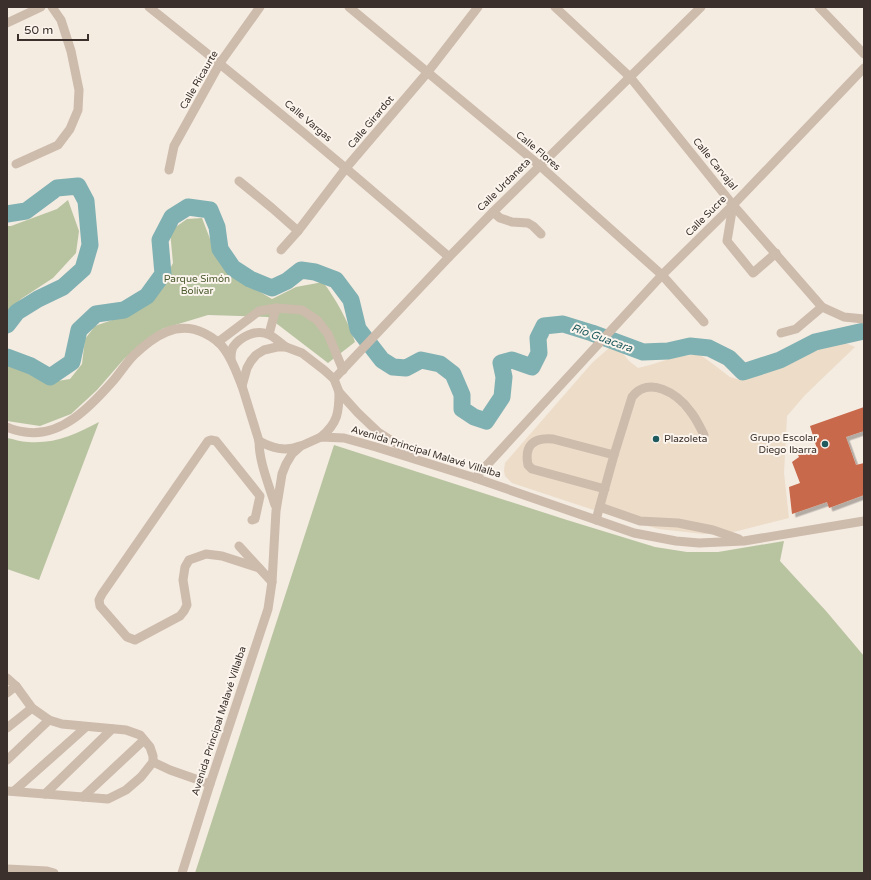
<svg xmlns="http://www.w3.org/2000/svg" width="871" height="880" font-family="'Varela Round',sans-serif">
<defs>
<filter id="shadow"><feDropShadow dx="3.5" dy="3.5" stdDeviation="0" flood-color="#0004"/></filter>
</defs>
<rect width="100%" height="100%" fill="#f4ebe1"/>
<g fill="#b8c4a0">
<path d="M68 200 79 231 76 253 53 278 21 299 7 314V226H11L57 209Z"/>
<path d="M202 218 215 252 227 272 272 299 296 287 323 282C337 301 347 319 355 342L328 363 268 317 208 315 162 329 124 359 97 390 71 414 40 426 7 421V362L45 383 70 379 82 364 85 339 95 326 138 311 154 300 173 263 170 231 187 219Z"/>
<path d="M99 422 39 580 7 569V438C14 439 21 442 28 442 56 444 76 434 99 422Z"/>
<path d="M334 445 567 520 655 547 687 552H718L784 541 780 561 826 611 864 656V873H195Z"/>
</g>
<path fill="#ecdcc8" d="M828 337 841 341 855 347 805 395 787 416 784 473 789 518 726 534H704L659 529 621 519 512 483 505 476 504 470 505 463 592 363 609 348 620 350 629 361 638 368 650 365 676 357 699 354 713 364 730 377 741 380 762 375 798 353 809 344Z"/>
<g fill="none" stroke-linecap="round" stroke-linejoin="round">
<g stroke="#7fb0b2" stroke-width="17">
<path d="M7 214 26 211 57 188 78 186 86 201 90 245 83 269 63 287 38 299 17 312 7 325"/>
<path d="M7 357 31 366 50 377 72 362 79 330 96 314 124 310 147 296 163 274 160 240 172 217 188 207 210 210 217 227 220 249 233 268 250 279 272 288 287 281 301 270 315 272 336 280 351 300 358 329 382 360 393 367 406 368 421 360 440 364 453 374 462 395V409L474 417 486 421 502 397 504 377 501 363 512 360 532 367 539 353 538 338 544 326 563 324 592 333 643 352 668 351 690 346 709 348 729 358 743 372 780 360 815 342 864 331"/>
</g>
</g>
<path fill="#c8694b" filter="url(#shadow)" d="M864 407V431L846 437 856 465 864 463V495L829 508 827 502 792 514 789 487 800 483 792 462 799 457 798 455 817 449 810 426Z"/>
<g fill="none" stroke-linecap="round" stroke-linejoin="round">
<g stroke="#cdbbac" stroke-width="9">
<path d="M149 7C251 88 351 171 449 257"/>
<path d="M349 7 539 165 662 275 704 322"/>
<path d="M555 7 630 77 733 205 822 307 844 317 864 319"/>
<path d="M819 7 864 54"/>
<path d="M7 23 41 7"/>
<path d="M16 164 58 145 70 129 78 110 79 90 71 51 61 20 52 7"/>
<path d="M169 170 174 146 220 63 260 7"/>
<path d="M239 181 272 208 298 231"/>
<path d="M733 205 727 241 753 273 776 253"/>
<path d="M493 212 500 218 512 222 528 223 533 226 541 234"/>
<path d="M281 250 298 231 346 168 427 73 478 7"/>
<path d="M781 333 796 329 822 307"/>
<path d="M269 334 276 308"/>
<path d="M218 342 259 311 276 308 302 310 317 320 328 334 343 370"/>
<path d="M231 359C231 355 231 351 233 347 240 337 256 329 267 334 274 336 280 343 286 347"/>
<path d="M334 379 449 257 493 212 701 7"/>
<path d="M7 427C13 430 18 431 25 432 61 438 91 406 113 381 120 373 126 363 134 355 154 336 177 320 204 333 212 337 220 342 225 350 233 361 237 374 242 386"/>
<path d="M321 437C338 423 339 412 339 392"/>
<path d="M259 441C272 448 285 452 300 446"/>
<path d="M614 455 632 397C649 375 678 394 690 411 696 418 700 427 704 435"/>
<path d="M475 478 662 275 733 205 864 68"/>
<path d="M275 505C269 485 259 462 259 441L242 386 247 368 251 361 256 355 264 350 277 347H286L302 353 324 370 334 379 339 392 358 413 378 432 412 454"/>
<path d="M600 507 640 521 678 523 713 530 739 539"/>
<path d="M252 520 255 519 260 496 216 441 211 440 208 441 102 594 99 600 100 606 127 637 135 640 180 616 184 611 187 605 183 580 185 567 189 560 206 554 222 556 259 568"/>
<path d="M596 520 614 455 553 439C534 437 524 445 528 465L532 469 605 489"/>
<path d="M239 546 272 582"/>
<path d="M7 678 16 686 32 708 49 720 62 724 126 730 140 735 150 747 153 756V762L141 777 126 790 108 799 7 791"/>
<path d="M7 693 16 686"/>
<path d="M7 728 32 708"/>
<path d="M7 760 49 720"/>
<path d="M153 762 170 770 210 784"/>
<path d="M14 791 86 727"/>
<path d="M45 794 112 729"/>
<path d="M83 797 144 740"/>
<path d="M7 869 47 871 54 873"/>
<path d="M182 873 210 784 268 609 272 582 276 511 282 474 286 464 292 454 301 446 321 437 344 438 376 447 475 478 634 533 676 541 699 543 744 541 864 521"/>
</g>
</g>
<g fill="#1f5a5e" stroke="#fbf5ee" stroke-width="1.5">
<circle cx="656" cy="439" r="4"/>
<circle cx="825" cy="444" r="4"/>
</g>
<g text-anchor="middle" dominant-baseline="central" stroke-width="4" stroke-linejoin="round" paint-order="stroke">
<g font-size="10" fill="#3b302b" stroke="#fbf5ee">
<text transform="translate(199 80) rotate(-60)">Calle Ricaurte</text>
<text transform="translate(308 121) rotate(40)">Calle Vargas</text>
<text transform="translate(371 122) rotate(-50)">Calle Girardot</text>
<text transform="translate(538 151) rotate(40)">Calle Flores</text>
<text transform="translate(715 164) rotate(51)">Calle Carvajal</text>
<text transform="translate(504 185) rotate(-45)">Calle Urdaneta</text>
<text transform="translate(706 216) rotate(-45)">Calle Sucre</text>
<text transform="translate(426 452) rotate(17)">Avenida Principal Malavé Villalba</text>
<text transform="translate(219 721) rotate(-72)">Avenida Principal Malavé Villalba</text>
</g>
<g font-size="10" fill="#4a5a2e" stroke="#fbf5ee">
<text x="197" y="279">Parque Simón<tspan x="197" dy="12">Bolívar</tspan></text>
</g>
<g font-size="10" fill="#3b302b" stroke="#fbf5ee" text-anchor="end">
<text x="817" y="438">Grupo Escolar<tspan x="817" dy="12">Diego Ibarra</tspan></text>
<text x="664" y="439" text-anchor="start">Plazoleta</text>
</g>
<g font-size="11" font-style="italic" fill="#1f5a5e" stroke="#fbf5ee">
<text transform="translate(602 338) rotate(20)">Río Guacara</text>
</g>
</g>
<rect width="871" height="880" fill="none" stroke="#3b302b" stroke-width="16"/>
<path d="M18 34v6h70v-6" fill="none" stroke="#3b302b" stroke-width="2"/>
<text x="24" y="34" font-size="12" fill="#3b302b" stroke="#fbf5ee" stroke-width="3" paint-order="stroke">50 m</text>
</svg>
